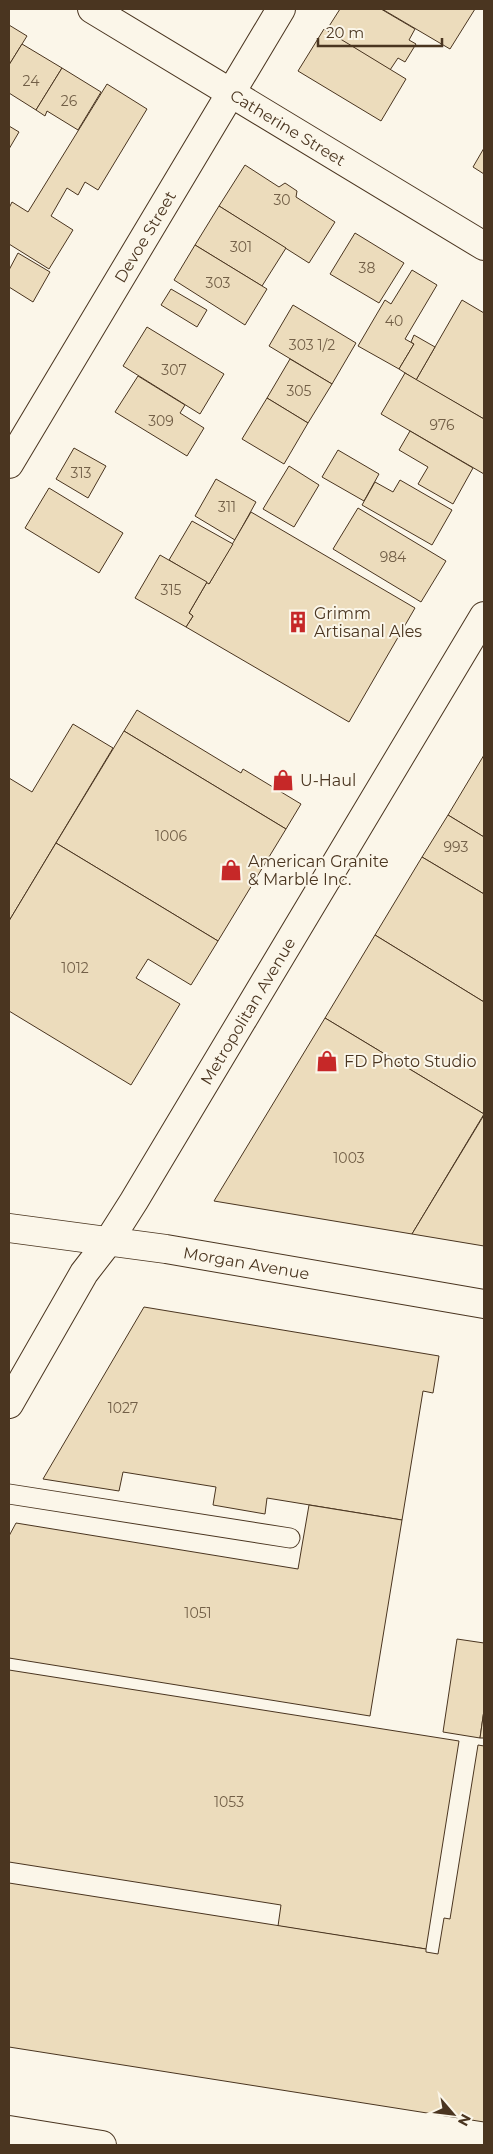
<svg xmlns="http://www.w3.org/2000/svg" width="493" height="2154" font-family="Montserrat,sans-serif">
<rect width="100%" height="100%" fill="#fbf6e9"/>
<g fill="#ecdcbc" stroke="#4a3520">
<path d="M340 9H381L415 29 409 40 416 44 405 62 398 58 390 70 326 31Z"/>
<path d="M382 9H475L450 49Z"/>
<path d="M9 25 27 36 9 65Z"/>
<path d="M324 29 406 79 381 121 298 71Z"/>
<path d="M22 44 62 68 36 110 9 93V65Z"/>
<path d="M62 68 101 92 78 130 47 111 45 116 36 110Z"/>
<path d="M107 84 147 109 98 190 85 182 78 195 67 188 51 216 73 230 49 269 9 244V208L12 202 28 212Z"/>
<path d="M9 126 19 132 9 149Z"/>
<path d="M484 148V174L473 167Z"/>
<path d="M245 165 279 187 285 183 297 191 296 197 335 222 309 263 219 206Z"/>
<path d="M219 206 286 248 262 286 195 245Z"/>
<path d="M355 233 404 263 379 303 330 274Z"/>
<path d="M195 245 267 289 245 325 174 280Z"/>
<path d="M18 253 50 272 33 302 9 287V270Z"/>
<path d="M412 270 437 285 405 339 414 344 399 369 358 346 385 300 391 304Z"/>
<path d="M171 289 207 310 197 327 161 305Z"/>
<path d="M462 300 484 313V419L416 380Z"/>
<path d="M293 305 356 343 332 384 269 346Z"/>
<path d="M147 327 224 374 200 414 123 366Z"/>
<path d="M414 335 435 347 416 380 399 369 414 344 411 342Z"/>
<path d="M290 359 332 384 308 423 267 398Z"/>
<path d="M405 373 484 419V474L381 414Z"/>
<path d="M138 376 185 405 180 413 204 428 187 456 115 412Z"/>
<path d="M267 398 308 423 284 464 242 439Z"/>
<path d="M410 431 473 468 453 504 418 484 428 467 399 450Z"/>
<path d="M74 448 106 466 88 498 56 479Z"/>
<path d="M338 450 379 474 364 501 322 477Z"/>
<path d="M289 466 319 485 294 527 263 509Z"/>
<path d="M216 479 256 502 235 540 195 516Z"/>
<path d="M400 480 452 510 432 545 362 505 375 482 393 492Z"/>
<path d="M49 488 123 533 99 573 25 528Z"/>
<path d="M358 508 446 561 421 602 333 549Z"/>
<path d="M251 512 415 608 349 722 186 627 193 616 189 613 207 582 209 584Z"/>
<path d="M192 521 233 544 209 584 169 560Z"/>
<path d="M160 555 207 582 189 613 193 616 186 627 135 598Z"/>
<path d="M137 710 241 773 243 769 301 804 286 829 124 731Z"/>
<path d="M73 724 113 748 9 921V778L32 792Z"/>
<path d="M124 731 286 829 218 941 56 843Z"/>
<path d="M484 755V837L448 815Z"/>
<path d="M448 815 484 837V894L422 857Z"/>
<path d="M56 843 218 941 191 985 148 959 136 978 180 1004 131 1085 9 1011V921Z"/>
<path d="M422 857 484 894V1002L375 935Z"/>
<path d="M375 935 484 1002V1114L325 1018Z"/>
<path d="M325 1018 484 1114 412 1234 214 1201Z"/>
<path d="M484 1115V1246L412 1234Z"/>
<path d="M144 1307 439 1356 433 1393 423 1391 402 1520 267 1498 265 1514 213 1505 216 1487 123 1472 119 1491 43 1479Z"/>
<path d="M309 1505 402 1520 370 1716 9 1658V1536L16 1523 298 1569Z"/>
<path d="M457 1639 484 1643V1710L480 1738 443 1732Z"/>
<path d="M9 1670 459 1741 426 1949 278 1926 281 1905 9 1862Z"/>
<path d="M484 1710V1738H480Z"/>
<path d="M478 1745 484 1746V2122L9 2047V1883L426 1949V1952L438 1954 444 1918 450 1919Z"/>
</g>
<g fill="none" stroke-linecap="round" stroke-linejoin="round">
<g stroke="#4a3520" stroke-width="21">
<path id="lane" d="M9 1494 290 1538"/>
</g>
<g stroke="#4a3520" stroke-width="30">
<g id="street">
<path id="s1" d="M92 9 484 246"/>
<path id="s2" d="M9 464 281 9"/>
<path id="s3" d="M9 1228 166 1249 484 1304"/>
</g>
</g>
<g stroke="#4a3520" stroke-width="30">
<g id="secondary">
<path id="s4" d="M9 1404 84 1273 108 1242 134 1201 484 616"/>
<path d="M9 2130 102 2145"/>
</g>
</g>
<use href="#lane" stroke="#fbf6e9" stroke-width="19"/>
<use href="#street" stroke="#fbf6e9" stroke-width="28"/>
<use href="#secondary" stroke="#fbf6e9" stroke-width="28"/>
</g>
<defs>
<g id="building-bare" transform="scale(1.725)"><path d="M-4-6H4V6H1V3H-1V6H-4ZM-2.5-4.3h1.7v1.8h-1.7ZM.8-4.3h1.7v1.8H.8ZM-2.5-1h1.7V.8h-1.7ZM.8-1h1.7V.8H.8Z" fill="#c62828" stroke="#fbf6e9" stroke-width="2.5" paint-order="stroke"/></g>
<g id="shop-bare" transform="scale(1.725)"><path d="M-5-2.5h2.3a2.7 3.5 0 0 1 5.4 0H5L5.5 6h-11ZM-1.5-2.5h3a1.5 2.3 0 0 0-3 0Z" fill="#c62828" stroke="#fbf6e9" stroke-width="2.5" paint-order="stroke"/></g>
</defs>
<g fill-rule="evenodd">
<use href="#building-bare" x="298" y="622"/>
<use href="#shop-bare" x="283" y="780"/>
<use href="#shop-bare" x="231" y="870"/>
<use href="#shop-bare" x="327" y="1061"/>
</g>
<g text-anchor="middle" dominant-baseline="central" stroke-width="4" stroke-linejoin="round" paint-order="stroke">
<g font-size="14" fill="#725f47">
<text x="31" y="81">24</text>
<text x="69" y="101">26</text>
<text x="282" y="200">30</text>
<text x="241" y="247">301</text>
<text x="367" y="268">38</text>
<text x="218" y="283">303</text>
<text x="394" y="321">40</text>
<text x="312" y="345">303 1/2</text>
<text x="174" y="370">307</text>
<text x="299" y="391">305</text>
<text x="161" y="421">309</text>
<text x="442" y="425">976</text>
<text x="81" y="473">313</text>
<text x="227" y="507">311</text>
<text x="393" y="557">984</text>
<text x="171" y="590">315</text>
<text x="171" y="836">1006</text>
<text x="456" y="847">993</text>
<text x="75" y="968">1012</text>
<text x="349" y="1158">1003</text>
<text x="123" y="1408">1027</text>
<text x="198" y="1613">1051</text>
<text x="229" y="1802">1053</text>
</g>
<g font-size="16" fill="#4a3520" stroke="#fbf6e9">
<text stroke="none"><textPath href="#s1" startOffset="229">Catherine Street</textPath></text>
<text stroke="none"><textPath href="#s2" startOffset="265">Devoe Street</textPath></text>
<text stroke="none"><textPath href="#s4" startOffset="460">Metropolitan Avenue</textPath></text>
<text stroke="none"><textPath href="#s3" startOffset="240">Morgan Avenue</textPath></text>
</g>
<g font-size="16" fill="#4a3520" stroke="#fbf6e9" text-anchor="start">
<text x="314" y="613">Grimm<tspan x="314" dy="18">Artisanal Ales</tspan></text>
<text x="300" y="780">U-Haul</text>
<text x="248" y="861">American Granite<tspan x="248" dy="18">&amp; Marble Inc.</tspan></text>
<text x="344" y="1061">FD Photo Studio</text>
</g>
</g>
<rect width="493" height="2154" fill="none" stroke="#4a3520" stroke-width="20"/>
<g transform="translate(453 2114) rotate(118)" stroke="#fbf6e9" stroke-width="4" paint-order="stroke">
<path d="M0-4L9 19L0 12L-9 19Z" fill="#4a3520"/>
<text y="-8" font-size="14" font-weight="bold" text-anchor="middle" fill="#4a3520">N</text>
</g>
<path d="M318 38v8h124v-8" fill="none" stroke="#4a3520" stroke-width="2.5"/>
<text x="326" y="38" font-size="15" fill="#4a3520" stroke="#fbf6e9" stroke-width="4" paint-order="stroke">20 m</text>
</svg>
